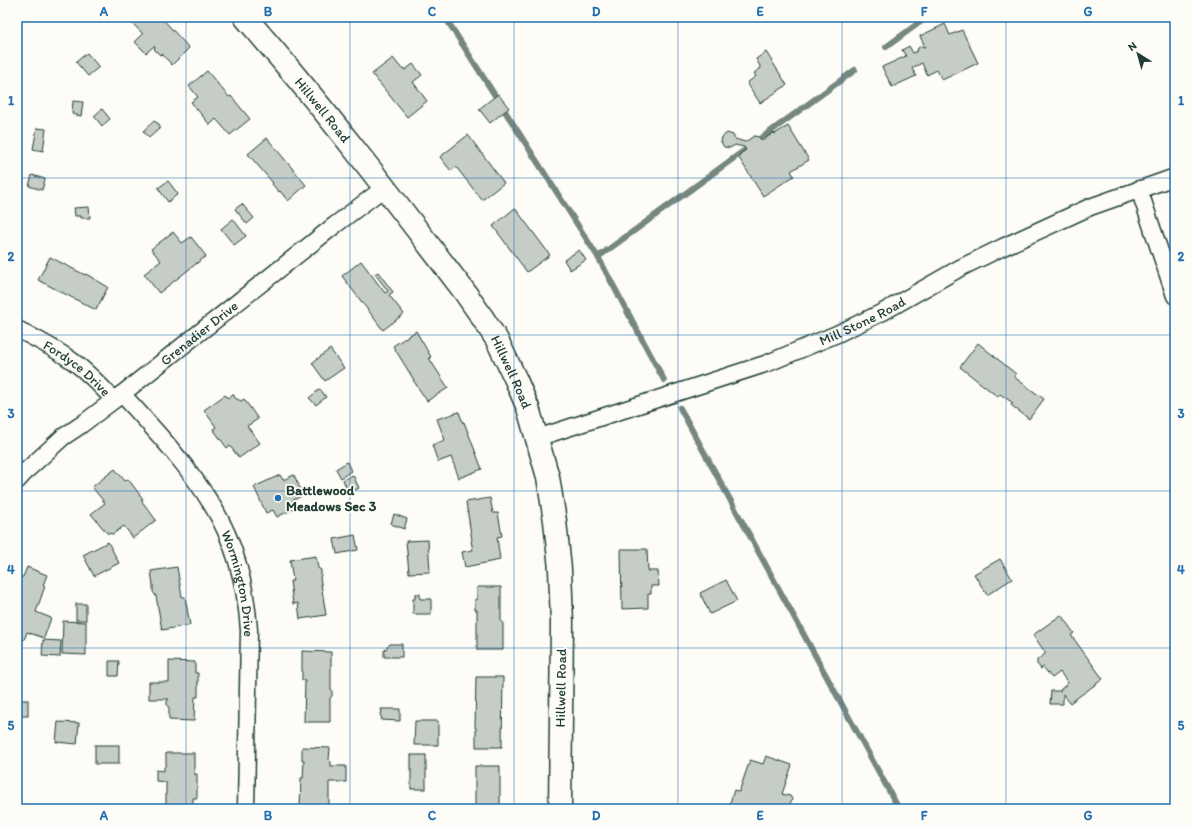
<svg xmlns="http://www.w3.org/2000/svg" width="1192" height="826" font-family="Itim,sans-serif">
<rect width="100%" height="100%" fill="#fdfcf7"/>
<filter id="ink" filterUnits="userSpaceOnUse"><feTurbulence type="fractalNoise" baseFrequency=".025" numOctaves="2"/><feDisplacementMap in="SourceGraphic" scale="8" xChannelSelector="R" yChannelSelector="G"/><feConvolveMatrix kernelMatrix="1 2 1 2 8 2 1 2 1" color-interpolation-filters="sRGB"/></filter>
<g filter="url(#ink)">
<g fill="none" stroke-linecap="round" stroke-linejoin="round">
<g stroke="#75877f" stroke-width="6">
<path d="M445 17 598 257 664 380"/>
<path d="M886 47 927 17"/>
<path d="M598 257 855 70"/>
<path d="M680 408 899 809"/>
</g>
</g>
<g fill="#c6cdc7" stroke="#1f3d34">
<path d="M130 17H161L189 48 172 65 162 54 160 55 154 49 155 48 154 46 146 53 135 42 143 34 128 19Z"/>
<path d="M945 24 950 35 962 30 978 63 942 80 937 70 927 75 922 63 912 68 916 76 892 87 882 67 906 56 902 50 909 46 913 53 917 51 918 48 921 46 925 47 920 36Z"/>
<path d="M766 52 787 85 760 103 747 83 756 76 754 73 761 68 756 59Z"/>
<path d="M87 53 99 67 88 76 76 62Z"/>
<path d="M393 58 402 69 404 68 405 70 413 64 422 75 413 82 427 101 407 117 372 74Z"/>
<path d="M207 71 229 97 231 96 250 119 230 135 216 119 210 125 191 102 198 97 189 86Z"/>
<path d="M498 94 509 108 490 123 479 109Z"/>
<path d="M73 101 83 102 81 116 72 114Z"/>
<path d="M102 109 110 119 102 126 94 116Z"/>
<path d="M154 121 159 124 160 128 149 138 143 131Z"/>
<path d="M788 126 809 160 791 171 794 176 763 196 739 158 740 154 746 150 744 147 735 145 730 148 724 147 721 142 722 137 727 133 733 135 735 139 745 142 754 136 759 137 762 141 773 133 776 134V133Z"/>
<path d="M37 128 46 129 43 151 33 149Z"/>
<path d="M468 135 504 183 482 200 456 167 451 171 440 157Z"/>
<path d="M267 138 306 185 288 201 280 191 279 192 272 184 273 183 248 154Z"/>
<path d="M32 175 45 179 42 190 29 186Z"/>
<path d="M168 181 178 194 168 202 158 188Z"/>
<path d="M242 204 254 218 247 224 235 209Z"/>
<path d="M89 207 90 218H81V216H75L74 208Z"/>
<path d="M515 208 550 255 527 272 493 226Z"/>
<path d="M233 219 246 236 234 245 221 229Z"/>
<path d="M173 232 182 243 191 237 206 256 159 293 144 274 161 261 151 249Z"/>
<path d="M579 250 586 260 570 270 564 260Z"/>
<path d="M50 257 85 275 86 274 108 287 96 310 38 280Z"/>
<path d="M361 261 385 293 388 291 375 274 378 272 393 292 389 295 404 314 383 330 342 276Z"/>
<path d="M416 331 431 357 429 358 448 388 427 401 413 380H414L393 346Z"/>
<path d="M978 343 1016 374 1014 377 1044 399 1029 419 1011 405 1013 403 1000 394 998 397 960 367Z"/>
<path d="M330 349 344 368 325 381 312 363Z"/>
<path d="M320 389 326 397 316 405 309 398Z"/>
<path d="M233 394 235 398 241 401 244 399 258 419 247 426 260 443 239 458 230 446 227 448 213 429 216 427 204 410 225 395 228 398Z"/>
<path d="M459 412 463 423 464 422 482 469 459 478 451 457 438 462 432 445 445 440 437 419Z"/>
<path d="M347 462 351 471 341 478 336 469Z"/>
<path d="M115 469 125 481 128 479 143 499 141 500 156 520 133 538 124 526 113 534 107 533 91 514 105 503 92 487Z"/>
<path d="M280 475 283 480 294 475 303 495 292 501 295 508 277 517 273 510 266 513 254 487Z"/>
<path d="M353 475 359 488 349 493 343 480Z"/>
<path d="M490 498 493 513H498L502 536 497 537 500 560 465 567 462 552 473 550 471 541 472 540 466 502Z"/>
<path d="M394 514 407 519 404 529 391 524Z"/>
<path d="M355 535 358 550 337 554 334 539Z"/>
<path d="M428 540 430 572 409 573 406 541Z"/>
<path d="M108 542 119 563 94 576 83 555Z"/>
<path d="M621 549H647L648 571H658L659 586H651V594H648V608L622 609Z"/>
<path d="M316 556 318 568 321 570V575L320 577 326 615 300 619 298 603 293 604 290 581H293L290 560Z"/>
<path d="M1000 559 1012 579 987 595 974 574Z"/>
<path d="M27 567 47 575 43 585 45 586 36 612 51 618 44 638 27 632 24 640 17 638V587L21 577H23Z"/>
<path d="M177 567 182 597H185L190 625 162 630 156 596 153 592V585L151 571Z"/>
<path d="M726 580 737 601 710 614 700 593Z"/>
<path d="M477 587H501V622H503V650H477V610H475V599L477 600Z"/>
<path d="M415 594H420V599H431V614H413V599H415Z"/>
<rect x="76" y="604" width="10" height="16"/>
<path d="M1061 615 1074 633 1071 635 1103 679 1070 703 1063 694V704H1050L1051 691H1061L1060 690 1068 683 1060 672 1052 678 1043 667 1041 669 1037 664V660L1045 654V652L1033 635Z"/>
<path d="M63 621 86 622V655L62 654Z"/>
<path d="M43 640 61 641 60 657 42 656Z"/>
<path d="M390 644H402V657H384V651Z"/>
<path d="M302 651 331 652V689L332 691V696L330 698V722H304L305 680H302Z"/>
<path d="M109 661H119L118 676H109Z"/>
<path d="M169 661 195 662V673H198V697H195L194 721 169 720V708L167 705V701L169 699H149V682H169Z"/>
<path d="M476 677H503L502 747H476V728H475Z"/>
<rect x="17" y="700" width="11" height="16"/>
<path d="M381 709H400V721L381 720 382 718 380 715 382 712Z"/>
<path d="M415 721H438V745H414Z"/>
<path d="M58 722 79 723 77 744 56 742Z"/>
<rect x="95" y="745" width="24" height="19"/>
<path d="M302 747 330 748 329 760 331 762V766H346V782H329V807H300L301 778H303L304 760H302Z"/>
<path d="M166 753H194V774H197V798H193V809H166V782L156 781V770L164 771V767L166 765Z"/>
<rect x="411" y="755" width="15" height="34"/>
<path d="M766 756 792 765 782 794 790 796 792 799 788 809H728L734 790 739 792 750 760 763 764Z"/>
<path d="M475 766H500V805H502V809H475Z"/>
</g>
<g fill="none" stroke-linecap="round" stroke-linejoin="round">
<g stroke="#1f3d34" stroke-width="19">
<g id="street">
<path d="M1139 189 1175 296"/>
<path id="s1" d="M17 329C35 338 54 348 71 360 87 371 101 386 114 400"/>
<path id="s2" d="M122 394C154 429 187 464 212 505 235 542 246 587 249 630L246 809"/>
<path id="s3" d="M537 438 768 363 837 334 883 312 960 268 1003 247 1090 207 1175 177"/>
<path id="s4" d="M17 481 28 469 63 437 81 425 122 394 335 225 384 188"/>
</g>
</g>
<g stroke="#1f3d34" stroke-width="25">
<g id="secondary">
<path id="s5" d="M245 17C322 105 393 198 464 291L482 317 497 340 516 380 528 408 548 477 555 521 560 569 562 623 560 809"/>
</g>
</g>
<use href="#street" stroke="#fdfcf7" stroke-width="16"/>
<use href="#secondary" stroke="#fdfcf7" stroke-width="22"/>
</g>
</g>
<path fill="none" stroke="#1f6fb2" stroke-width="1" stroke-opacity="0.55" d="M186 17V809M350 17V809M514 17V809M678 17V809M842 17V809M1006 17V809M17 178H1175M17 335H1175M17 491H1175M17 648H1175"/>
<circle fill="#1f6fb2" stroke="#fdfcf7" stroke-width="1.5" cx="278" cy="498" r="4"/>
<g text-anchor="middle" dominant-baseline="central" stroke-width="3.5" stroke-linejoin="round" paint-order="stroke">
<g font-size="14" fill="#1f3d34" stroke="#fdfcf7">
<text stroke="none"><textPath href="#s5" startOffset="121">Hillwell Road</textPath></text>
<text stroke="none"><textPath href="#s3" startOffset="346">Mill Stone Road</textPath></text>
<text stroke="none"><textPath href="#s4" startOffset="235">Grenadier Drive</textPath></text>
<text stroke="none"><textPath href="#s1" startOffset="72">Fordyce Drive</textPath></text>
<text stroke="none"><textPath href="#s5" startOffset="445">Hillwell Road</textPath></text>
<text stroke="none"><textPath href="#s2" startOffset="227">Wormington Drive</textPath></text>
<text transform="translate(561 688) rotate(-89)">Hillwell Road</text>
</g>
<g font-size="14" font-weight="bold" fill="#1f3d34" stroke="#fdfcf7" text-anchor="start">
<text x="286" y="490">Battlewood<tspan x="286" dy="16">Meadows Sec 3</tspan></text>
</g>
</g>
<rect width="1192" height="826" fill="none" stroke="#fdfcf7" stroke-width="44"/>
<g transform="translate(1138 54) rotate(323)" stroke="#fdfcf7" stroke-width="3" paint-order="stroke">
<path d="M0-3L7 15L0 10L-7 15Z" fill="#1f3d34"/>
<text y="-6" font-size="11" font-weight="bold" text-anchor="middle" fill="#1f3d34">N</text>
</g>
<rect x="22" y="22" width="1148" height="782" fill="none" stroke="#1f6fb2" stroke-width="1.5"/>
<g font-size="13" text-anchor="middle" font-weight="bold" fill="#1f6fb2">
<text x="104" y="16">A</text>
<text x="268" y="16">B</text>
<text x="432" y="16">C</text>
<text x="596" y="16">D</text>
<text x="760" y="16">E</text>
<text x="924" y="16">F</text>
<text x="1088" y="16">G</text>
<text x="11" y="105">1</text>
<text x="1181" y="105">1</text>
<text x="11" y="261">2</text>
<text x="1181" y="261">2</text>
<text x="11" y="418">3</text>
<text x="1181" y="418">3</text>
<text x="11" y="574">4</text>
<text x="1181" y="574">4</text>
<text x="11" y="730">5</text>
<text x="1181" y="730">5</text>
<text x="104" y="820">A</text>
<text x="268" y="820">B</text>
<text x="432" y="820">C</text>
<text x="596" y="820">D</text>
<text x="760" y="820">E</text>
<text x="924" y="820">F</text>
<text x="1088" y="820">G</text>
</g>
</svg>
